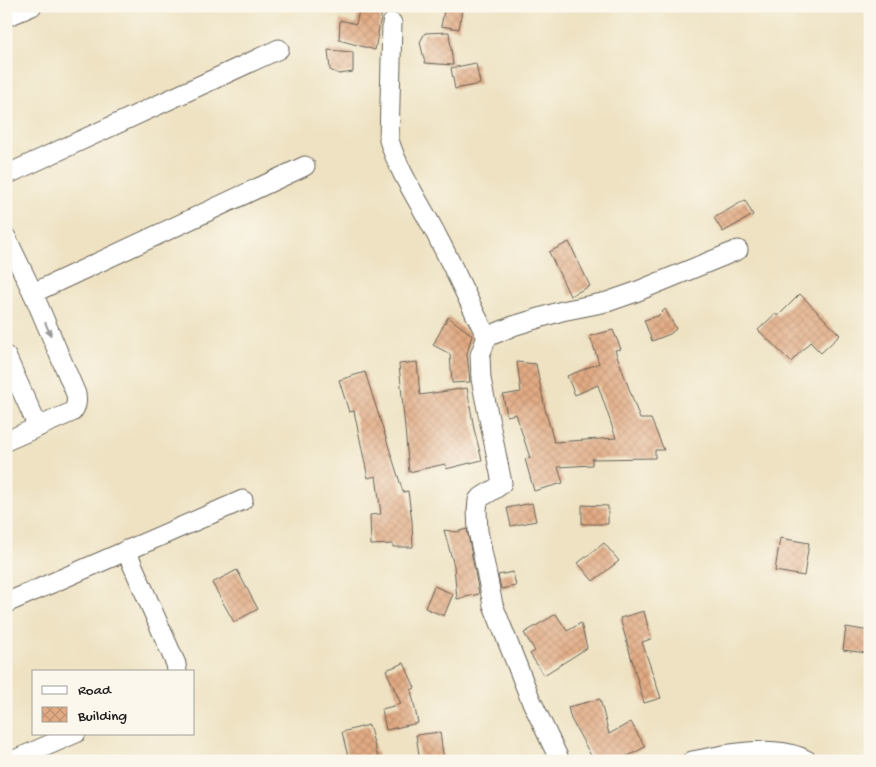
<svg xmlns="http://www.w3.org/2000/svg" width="876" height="767" font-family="'Gochi Hand',sans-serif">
<defs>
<pattern id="building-cross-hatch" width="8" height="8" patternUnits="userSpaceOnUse" patternTransform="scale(1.25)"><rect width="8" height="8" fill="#e1aa83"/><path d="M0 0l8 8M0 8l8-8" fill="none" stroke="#c09271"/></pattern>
</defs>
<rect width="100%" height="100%" fill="#fbf7ec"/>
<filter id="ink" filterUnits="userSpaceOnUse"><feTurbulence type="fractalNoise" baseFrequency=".02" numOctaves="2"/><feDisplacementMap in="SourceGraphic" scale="10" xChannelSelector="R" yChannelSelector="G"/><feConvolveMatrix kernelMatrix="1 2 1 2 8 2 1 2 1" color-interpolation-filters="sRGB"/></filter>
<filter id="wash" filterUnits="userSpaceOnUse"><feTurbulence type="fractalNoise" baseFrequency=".0096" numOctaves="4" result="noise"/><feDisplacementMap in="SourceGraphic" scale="20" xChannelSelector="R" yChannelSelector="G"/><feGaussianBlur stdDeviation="1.12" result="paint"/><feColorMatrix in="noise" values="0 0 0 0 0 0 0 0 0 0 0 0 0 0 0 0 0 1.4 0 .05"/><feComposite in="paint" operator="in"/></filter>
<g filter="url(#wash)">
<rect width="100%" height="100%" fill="#eee2c2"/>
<g id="blocks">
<g fill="url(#building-cross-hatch)">
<path d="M360 6H383L375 50 339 40 340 20 356 24Z"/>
<path d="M445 6 462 9 459 29 441 26Z"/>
<path d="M449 32 453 65 425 63 420 42 425 33Z"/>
<path d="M328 50 353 52V72L339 74 330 70Z"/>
<path d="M476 63 480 84 455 89 451 68Z"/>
<path d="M745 200 753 215 723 232 714 218Z"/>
<path d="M569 242 590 286 570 296 549 252Z"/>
<path d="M800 294 840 335 821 353 810 342 791 362 758 330 775 314 778 316Z"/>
<path d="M665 309 676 329 670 334 652 341 644 320 658 316Z"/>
<path d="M448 317 472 335 467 354 470 382 452 383 450 354 433 345Z"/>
<path d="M613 330 621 349 615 350 640 419H651L664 450H655V458L592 459V465L558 467 563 483 534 491 525 459 530 458 516 414 507 416 503 395 521 392 517 362 536 364 545 409 554 442 616 438 598 385 575 395 567 376 599 363 590 336Z"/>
<path d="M417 362 420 395 467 388 474 429 482 460 446 469 445 464 409 472 399 364Z"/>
<path d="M365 372 403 492 408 491 412 521 413 547H393V544L371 545 370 515 381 514 376 476 368 478 354 411 349 412 339 380Z"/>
<path d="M532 503 536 521 511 526 507 508Z"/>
<path d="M582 505 608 506V524H582Z"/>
<path d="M467 529 479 594 457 599 454 566 444 530 456 532Z"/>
<path d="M780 538 809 543 804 576 775 571Z"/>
<path d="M604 543 619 561 593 581 578 563Z"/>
<path d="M237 570 258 609 234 622 212 583Z"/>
<path d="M513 572 516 586 501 589 498 575Z"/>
<path d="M434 586 453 594 444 616 425 608Z"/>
<path d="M644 611 651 639 642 642 661 698 644 703 620 618Z"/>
<path d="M556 614 567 631 581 623 587 648 544 675 530 654 535 651 524 633Z"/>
<path d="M846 627 870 631 867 653 843 650Z"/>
<path d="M404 663 415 688 411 690 418 723 386 730 382 709 401 704 386 670Z"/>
<path d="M600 699 609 734 631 722 645 747 619 761H594L571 719 568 707Z"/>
<path d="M369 725 379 761H349L342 732Z"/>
<path d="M440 732 444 761H420L416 735Z"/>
</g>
</g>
</g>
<g filter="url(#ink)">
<use href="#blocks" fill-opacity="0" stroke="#666156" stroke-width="1"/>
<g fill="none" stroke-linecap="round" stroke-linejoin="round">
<g stroke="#666156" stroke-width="21">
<g id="minor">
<path d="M6 17 32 6"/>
<path d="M392 23 389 140C400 176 423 207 439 240 456 272 470 305 487 337L480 355 481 379 502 483C497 490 485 493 478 500L477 511 478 531 493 605 530 698 560 761"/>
<path d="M6 175 279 49"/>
<path d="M6 237 33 293 76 394C77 401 77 406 72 412L6 441"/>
<path d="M33 293 305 166"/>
<path d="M487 337 513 326 562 311 607 302 633 293 738 250"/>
<path d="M6 356 38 427"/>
<path d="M126 550 176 664 177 671"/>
<path d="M6 603 243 500"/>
<path d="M12 761 76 733"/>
<path d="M692 761C725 754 778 743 808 761"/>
</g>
</g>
<use href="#minor" stroke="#fff" stroke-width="19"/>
</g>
<defs><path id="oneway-solid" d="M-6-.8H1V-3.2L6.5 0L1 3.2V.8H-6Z" transform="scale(1.25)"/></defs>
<use fill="#999" href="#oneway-solid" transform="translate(48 329) rotate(67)"/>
</g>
<rect width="876" height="767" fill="none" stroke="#fbf7ec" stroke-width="25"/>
<rect x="32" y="670" width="162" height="65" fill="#fbf7ec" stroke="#a29f99"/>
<rect x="42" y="686" width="25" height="8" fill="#ffffff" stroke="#a29f99"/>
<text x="78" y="694" font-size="15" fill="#1c1c1c">Road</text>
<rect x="42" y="707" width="25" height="15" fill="url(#building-cross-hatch)" stroke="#a29f99"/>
<text x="78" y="720" font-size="15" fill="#1c1c1c">Building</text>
</svg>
